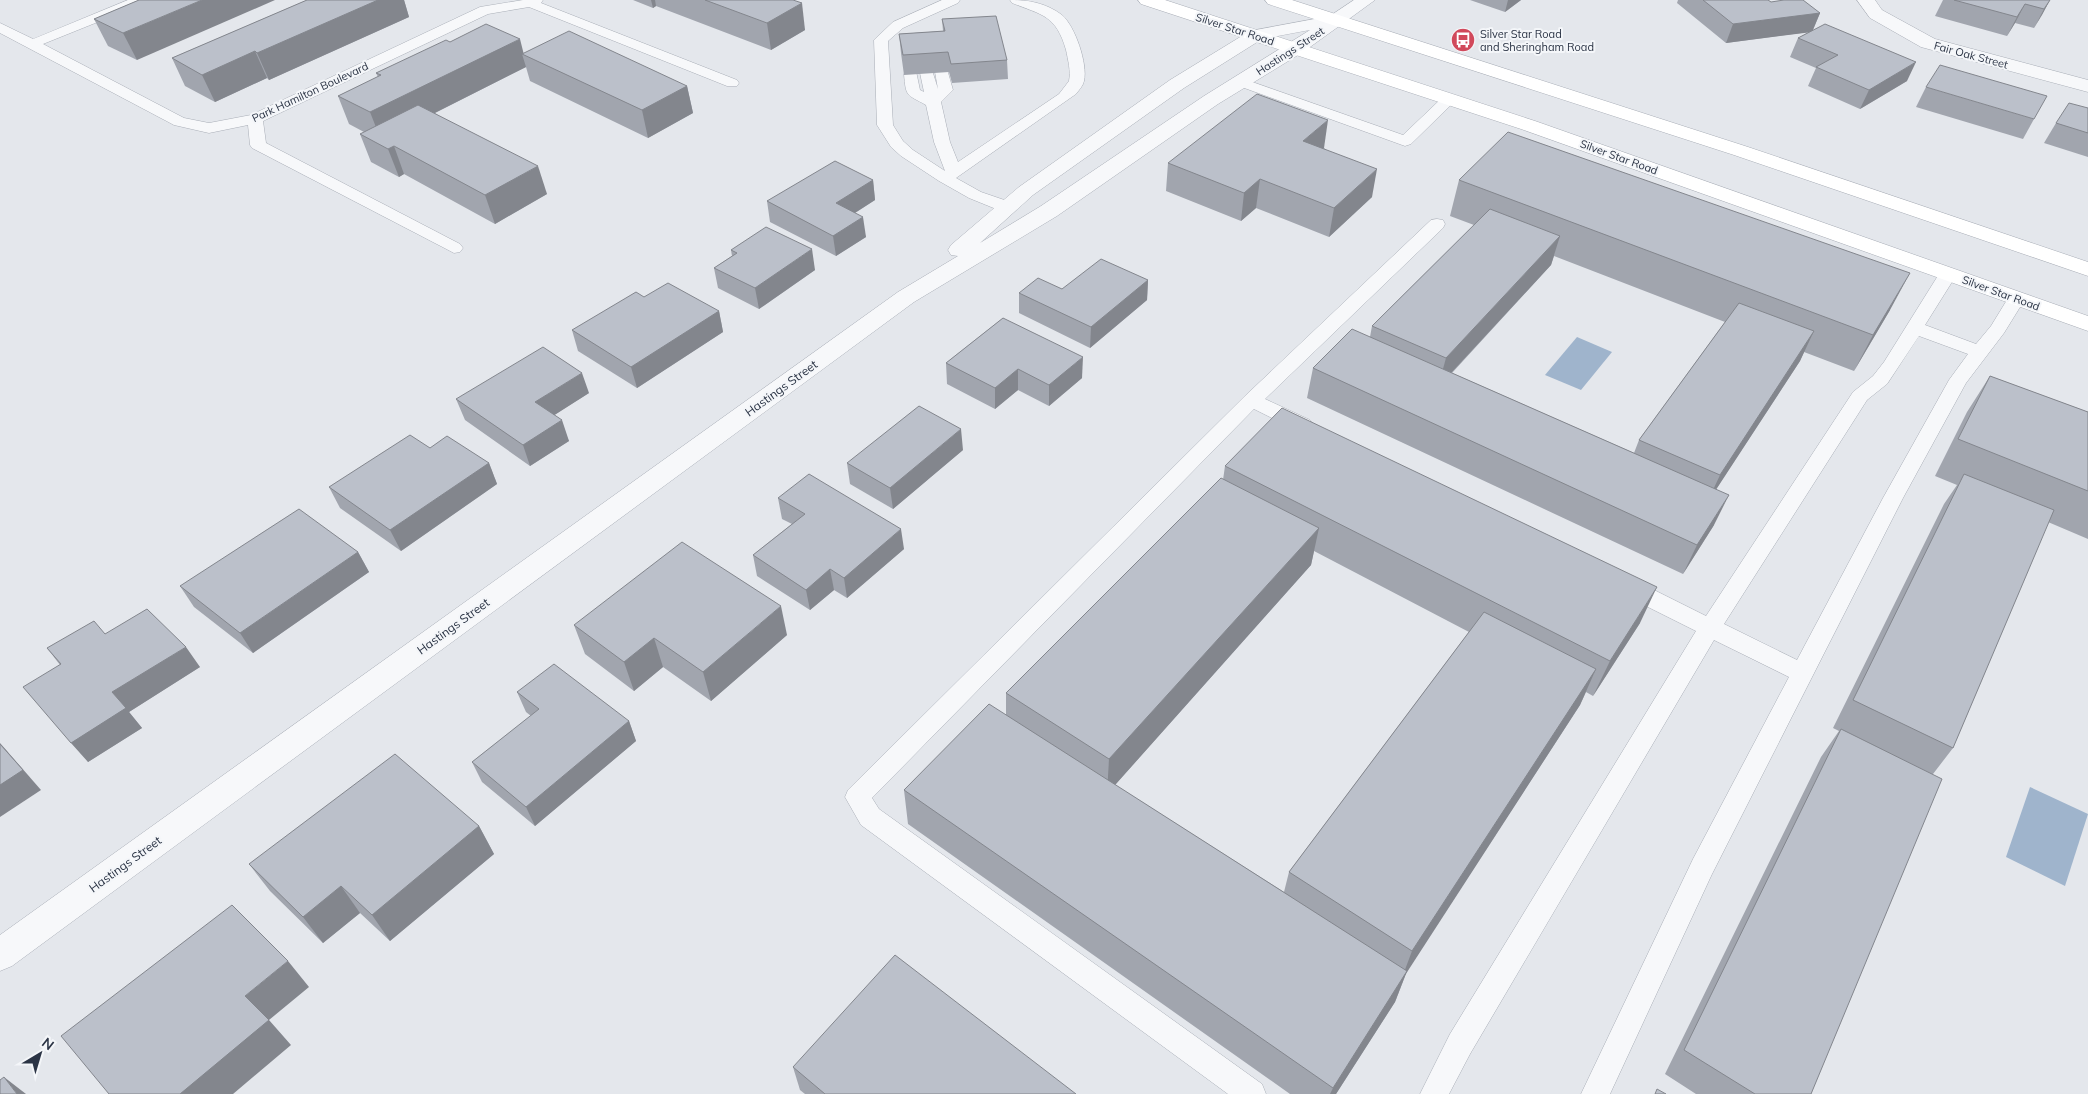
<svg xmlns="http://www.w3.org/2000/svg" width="2088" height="1094" font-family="Mulish,sans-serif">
<rect width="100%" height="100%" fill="#e4e7ec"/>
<g fill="#9fb4cc">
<path d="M1577 337 1612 352 1581 390 1545 375Z"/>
<path d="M2030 787 2088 814 2065 886 2006 857Z"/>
</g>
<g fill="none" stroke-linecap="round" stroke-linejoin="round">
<g stroke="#a9aeb7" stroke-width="1">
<g id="service">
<path d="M128 0H147L145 3 43 44 184 118 209 123 251 115 480 7 523 0H543L541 3 737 80 739 83 737 86H727L529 7 488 14 263 121 266 143 460 244 463 248 460 252 454 253 252 148 250 145 248 125 209 133 174 125 0 33V23L33 39Z"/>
<path d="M942 0H960L958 3 903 28 888 41 893 125 903 141 913 150 945 171 934 142 926 105C906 94 906 97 904 74L906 71H916L920 90 924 92 920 73 922 70H932L938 89 935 72 937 69H947L953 90 941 102 950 142 958 162 1059 94 1069 81C1071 71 1068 60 1066 50 1056 15 1042 15 1012 3L1010 0C1029 0 1046 3 1062 15 1075 26 1088 64 1084 81 1083 86 1079 90 1076 94L956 178 981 192 1013 203 1015 207 1013 211H1001L969 198 939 181 901 156 891 147 877 125 874 40 893 22Z"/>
<path d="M1241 78 1403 135 1444 96H1454L1457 99 1411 144 1405 146 1236 85 1234 82 1236 79Z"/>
<path d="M1437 219 1443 220 1445 224 1443 228 1265 399 1310 420 1313 425 1310 430 1303 432 1296 430 1254 409 872 798 879 809 1262 1084 1266 1094H1228L861 825 845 797 848 790 1245 396 1431 220Z"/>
<path d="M1948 269 1954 270 1957 274 1925 325 1976 344 1991 326 2010 295 2016 294 2022 295 2025 299 2004 333 1966 383 1903 498 1712 874 1610 1094H1581L1693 859 1789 677 1714 640 1470 1054 1449 1094H1420L1450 1034 1696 631 1618 592 1615 586 1618 580 1626 578 1634 580 1706 616 1853 392 1873 376 1884 362 1939 274 1942 270ZM1919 336 1968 354 1949 380 1883 498 1797 660 1724 624 1867 400 1887 384Z"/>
</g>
</g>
<g stroke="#a9aeb7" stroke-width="1">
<g id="minor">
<path d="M1354 0H1375L1342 24 1336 25 1330 24 1327 20 1330 16Z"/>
<path d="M1857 0H1875L1882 10 1935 39 2088 80V92L1921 47 1870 18Z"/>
</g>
</g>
<g stroke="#a9aeb7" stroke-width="1">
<path id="tertiary" d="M1336 15 1342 16 1345 20 1342 24 1303 52 1218 104 1057 216 914 302 12 966 0 971V935L898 292 958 256 951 255 948 250 951 245 1019 187 1170 80 1250 31ZM1310 30 1204 96 1041 206 980 243 1033 195 1184 88 1262 39Z"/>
</g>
<g stroke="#a9aeb7" stroke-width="1">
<g id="secondary">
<path d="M1138 0H1165L1535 121 2088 316V331L1521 129 1141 4Z"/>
<path d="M1265 0H1292L1748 147 2088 262V276L1734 155 1268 4Z"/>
</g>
</g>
<use href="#service" fill="#f7f8fa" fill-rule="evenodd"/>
<use href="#minor" fill="#f7f8fa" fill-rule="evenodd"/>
<use href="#tertiary" fill="#f7f8fa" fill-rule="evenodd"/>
<use href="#secondary" fill="#fff" fill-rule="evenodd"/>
</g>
<g fill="#a1a5ae" fill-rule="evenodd">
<path d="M139 0 137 60 108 46 94 19Z"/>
<path d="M307 0H404L409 17 269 80 267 78 215 102 185 86 172 58Z"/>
<path d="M633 0H793L805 30 771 50 656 6 653 8Z"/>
<path d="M1470 0H1521L1505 12Z"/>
<path d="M1678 0H1768L1771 2 1820 13 1813 30 1907 81 1860 109 1808 86 1816 68 1790 57 1798 38 1809 32 1726 43 1677 3Z"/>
<path d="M1943 0H2050L2034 28 2015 23 2007 36 1935 16Z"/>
<path d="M942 19 1007 60 1008 79 952 83 949 72 904 75 901 53 899 34 943 31Z"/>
<path d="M450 42 524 53 687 86 693 113 648 138 530 81 526 67 435 113 547 194 495 224 404 174 399 177 371 162 360 134 364 132 349 124 338 96 378 77 376 73Z"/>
<path d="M1926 87 2034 119 2023 139 1916 107Z"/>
<path d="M2088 108V157L2044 143 2056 123Z"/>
<path d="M1324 148 1372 197 1329 237 1256 208 1241 221 1166 191 1168 163Z"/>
<path d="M873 180 875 200 855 213 866 237 836 256 770 222 767 201Z"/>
<path d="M1459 180 1890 310 1854 371 1804 352 1800 361 1716 489 1714 525 1683 574 1307 398 1313 368 1370 337 1372 326 1474 225 1450 216ZM1554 256 1725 322 1639 440 1634 453 1452 373 1551 265Z"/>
<path d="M731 250 815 270 759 309 718 288 714 268 732 256Z"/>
<path d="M1148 280 1147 300 1090 348 1019 313V293L1062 289Z"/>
<path d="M719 311 723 332 637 388 578 351 572 330Z"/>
<path d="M1003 318 1082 378 1049 406 1018 390 995 409 947 384 946 363Z"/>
<path d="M1990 376 2088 412V539L2048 522 1953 748 1933 774 1811 1094H1696L1665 1074 1821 757 1839 731 1833 728 1944 504 1957 485 1935 476 1967 412Z"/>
<path d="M589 393 554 415 569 441 530 466 465 420 456 399Z"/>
<path d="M430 448 489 463 497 484 401 551 340 508 329 487Z"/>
<path d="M963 450 893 509 850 484 847 463Z"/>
<path d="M1225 466 1640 623 1593 696 1586 692 1580 705 1407 971 1395 1002 1336 1094H1290L908 824 904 790 1006 715V693L1223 480ZM1314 551 1469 632 1289 872 1284 892 1115 785 1311 565Z"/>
<path d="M778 498 904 549 847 598 834 590 810 610 757 576 753 555 792 524 782 519Z"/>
<path d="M358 552 369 572 253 653 194 607 180 586Z"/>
<path d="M574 625 787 635 711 701 663 667 634 691 585 654Z"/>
<path d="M105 634 200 667 129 712 142 728 88 762 60 665 47 648Z"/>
<path d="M517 692 629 721 636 741 535 826 482 782 472 762 531 716 526 712Z"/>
<path d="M479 826 494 854 390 941 360 913 323 943 270 891 249 864Z"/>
<path d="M793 1067 1076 1094H805L800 1090Z"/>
</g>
<g fill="#83868d">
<path d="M202 0H275L137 60 123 33Z"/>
<path d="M378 0H404L409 17 269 80 257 53Z"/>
<path d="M651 0H655L656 6 653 8Z"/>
<path d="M1508 0H1521L1505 12Z"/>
<path d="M2050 0 2042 15 2034 28 2044 9Z"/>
<path d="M802 3 805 30 771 50 767 23Z"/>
<path d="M2025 4 2015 23 2007 36 2017 17Z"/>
<path d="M1820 13 1812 32 1726 43 1733 24Z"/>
<path d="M520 39 524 55 522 54 526 67 381 140 370 112Z"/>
<path d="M255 51 267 78 215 102 202 75Z"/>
<path d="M1916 62 1907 81 1860 109 1869 90Z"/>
<path d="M687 86 693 113 648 138 642 110Z"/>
<path d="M1328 120 1324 148 1299 169 1303 141Z"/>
<path d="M394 146 404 174 399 177 388 149Z"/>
<path d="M538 166 547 194 495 224 485 195Z"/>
<path d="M1377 169 1372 197 1329 237 1334 208Z"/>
<path d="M1260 179 1256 208 1241 221 1244 193Z"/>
<path d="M873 180 875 200 839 223 836 203Z"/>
<path d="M863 217 866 237 836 256 833 236Z"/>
<path d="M1560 236 1551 265 1438 387 1446 358Z"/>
<path d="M812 249 815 270 759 309 755 288Z"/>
<path d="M1910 273 1890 310 1854 371 1873 335Z"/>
<path d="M1148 280 1147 300 1090 348 1091 327Z"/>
<path d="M719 311 723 332 637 388 631 367Z"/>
<path d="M1814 331 1800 361 1706 505 1720 475Z"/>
<path d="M1083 357 1082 378 1049 406V385Z"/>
<path d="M1018 369V390L995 409V388Z"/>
<path d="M582 373 589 393 542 423 535 402Z"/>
<path d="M562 420 569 441 530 466 523 445Z"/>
<path d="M961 429 963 450 893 509 890 488Z"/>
<path d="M489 463 497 484 401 551 390 530Z"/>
<path d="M1729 495 1714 525 1683 574 1697 545Z"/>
<path d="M1319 528 1311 565 1107 794 1109 759Z"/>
<path d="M901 529 904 549 847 598 844 578Z"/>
<path d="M358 552 369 572 253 653 240 633Z"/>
<path d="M830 569 834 590 810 610 806 590Z"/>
<path d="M1657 587 1640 623 1593 696 1610 661Z"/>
<path d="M781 606 787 635 711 701 703 672Z"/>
<path d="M654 638 663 667 634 691 624 662Z"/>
<path d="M186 647 200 667 129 712 142 728 88 762 71 743 112 692Z"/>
<path d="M1596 669 1580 705 1400 983 1412 951Z"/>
<path d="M629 721 636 741 535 826 526 807Z"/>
<path d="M0 743 41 790 0 817Z"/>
<path d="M479 826 494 854 390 941 372 915Z"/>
<path d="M341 886 360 913 323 943 303 917Z"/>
<path d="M288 961 309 987 269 1020 291 1045 233 1094H180L245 996Z"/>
<path d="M1407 971 1395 1002 1336 1094H1330L1333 1088Z"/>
<path d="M4 1077 26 1094H17Z"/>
</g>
<g fill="#bbc0ca" stroke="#83868d">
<path d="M139 0H202L123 33 94 19Z"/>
<path d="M307 0H378L257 53 255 51 202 75 172 58Z"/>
<path d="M705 0H793L802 3 767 23Z"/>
<path d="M1703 0H1768L1771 2 1784 0H1803L1820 13 1733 24Z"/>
<path d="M1954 0H2050L2044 9 2025 4 2017 17Z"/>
<path d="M996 16 1007 60 951 64 948 52 903 55 899 34 945 31 942 19Z"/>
<path d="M486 24 520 39 370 112 338 96 381 75 376 73 446 40 450 42Z"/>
<path d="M1825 24 1916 62 1869 90 1816 67 1838 55 1798 38Z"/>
<path d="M569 31 687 86 642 110 522 54Z"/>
<path d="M1940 65 2047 96 2034 119 1926 87Z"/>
<path d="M1257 94 1328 120 1303 141 1377 169 1334 208 1260 179 1244 193 1168 163Z"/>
<path d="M2069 103 2088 108V133L2056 123Z"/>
<path d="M418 105 538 166 485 195 394 146 388 149 360 134Z"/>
<path d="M1508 132 1910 273 1873 335 1459 180Z"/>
<path d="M835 161 873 180 836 203 863 217 833 236 767 201Z"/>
<path d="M1490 209 1560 236 1446 358 1372 326Z"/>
<path d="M766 227 812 249 755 288 714 268 737 253 731 250Z"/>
<path d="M1101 259 1148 280 1091 327 1019 293 1038 278 1062 289Z"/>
<path d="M668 283 719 311 631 367 572 330 636 292 644 297Z"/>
<path d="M1739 303 1814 331 1720 475 1639 440Z"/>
<path d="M1003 318 1083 357 1049 385 1018 369 995 388 946 363Z"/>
<path d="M1352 329 1729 495 1697 545 1313 368Z"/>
<path d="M543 347 582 373 535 402 562 420 523 445 456 399Z"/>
<path d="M1990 376 2088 412V491L1958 439Z"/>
<path d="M919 406 961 429 890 488 847 463Z"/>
<path d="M1282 408 1657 587 1610 661 1225 466Z"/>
<path d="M410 435 430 448 447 436 489 463 390 530 329 487Z"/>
<path d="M809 474 901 529 844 578 830 569 806 590 753 555 805 514 778 498Z"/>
<path d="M1964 474 2054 510 1953 748 1853 700Z"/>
<path d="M1221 478 1319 528 1109 759 1006 693Z"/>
<path d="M299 509 358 552 240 633 180 586Z"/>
<path d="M682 542 781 606 703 672 654 638 624 662 574 625Z"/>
<path d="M147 609 186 647 112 692 126 708 71 743 23 687 61 664 47 648 94 621 105 634Z"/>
<path d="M1484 612 1596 669 1412 951 1289 872Z"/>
<path d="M554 664 629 721 526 807 472 762 539 709 517 692Z"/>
<path d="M989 704 1407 971 1333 1088 904 790Z"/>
<path d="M1841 729 1942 779 1811 1094H1755L1684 1050Z"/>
<path d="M0 744 23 770 0 785Z"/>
<path d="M395 754 479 826 372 915 341 886 303 917 249 864Z"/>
<path d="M232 905 288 961 245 996 269 1020 180 1094H109L61 1036Z"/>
<path d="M895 955 1076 1094H825L793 1067Z"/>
<path d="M4 1077 17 1094H0V1080Z"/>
<path d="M1657 1089 1666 1094H1655Z"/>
</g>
<defs>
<g id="bus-disc" transform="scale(1.25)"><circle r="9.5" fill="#d1495b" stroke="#f4f6f9"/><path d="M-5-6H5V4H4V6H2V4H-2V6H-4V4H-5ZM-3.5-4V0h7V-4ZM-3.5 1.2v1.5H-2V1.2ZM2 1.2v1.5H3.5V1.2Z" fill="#fff"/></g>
</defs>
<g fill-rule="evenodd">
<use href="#bus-disc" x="1463" y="40"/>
</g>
<g text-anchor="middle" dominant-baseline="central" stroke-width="4" stroke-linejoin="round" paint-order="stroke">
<g font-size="11" fill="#2b3445" stroke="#f4f6f9">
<text transform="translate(1235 29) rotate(18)">Silver Star Road</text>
<text transform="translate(1290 51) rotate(-33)">Hastings Street</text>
<text transform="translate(1971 55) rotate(15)">Fair Oak Street</text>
<text transform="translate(310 92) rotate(-25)">Park Hamilton Boulevard</text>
<text transform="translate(1619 157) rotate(20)">Silver Star Road</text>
<text transform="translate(2001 293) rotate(20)">Silver Star Road</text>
</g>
<g font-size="11" fill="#2b3445" stroke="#f4f6f9" text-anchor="start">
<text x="1480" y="34">Silver Star Road<tspan x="1480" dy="13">and Sheringham Road</tspan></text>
</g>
<g font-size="12" fill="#2b3445" stroke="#f4f6f9">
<text transform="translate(781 388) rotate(-36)">Hastings Street</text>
<text transform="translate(453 626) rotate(-36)">Hastings Street</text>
<text transform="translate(125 864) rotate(-36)">Hastings Street</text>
</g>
</g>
<g transform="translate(40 1054) rotate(38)" stroke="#f4f6f9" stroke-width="4" paint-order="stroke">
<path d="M0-4L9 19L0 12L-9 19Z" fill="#2b3445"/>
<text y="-8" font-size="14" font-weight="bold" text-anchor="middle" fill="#2b3445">N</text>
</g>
</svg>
